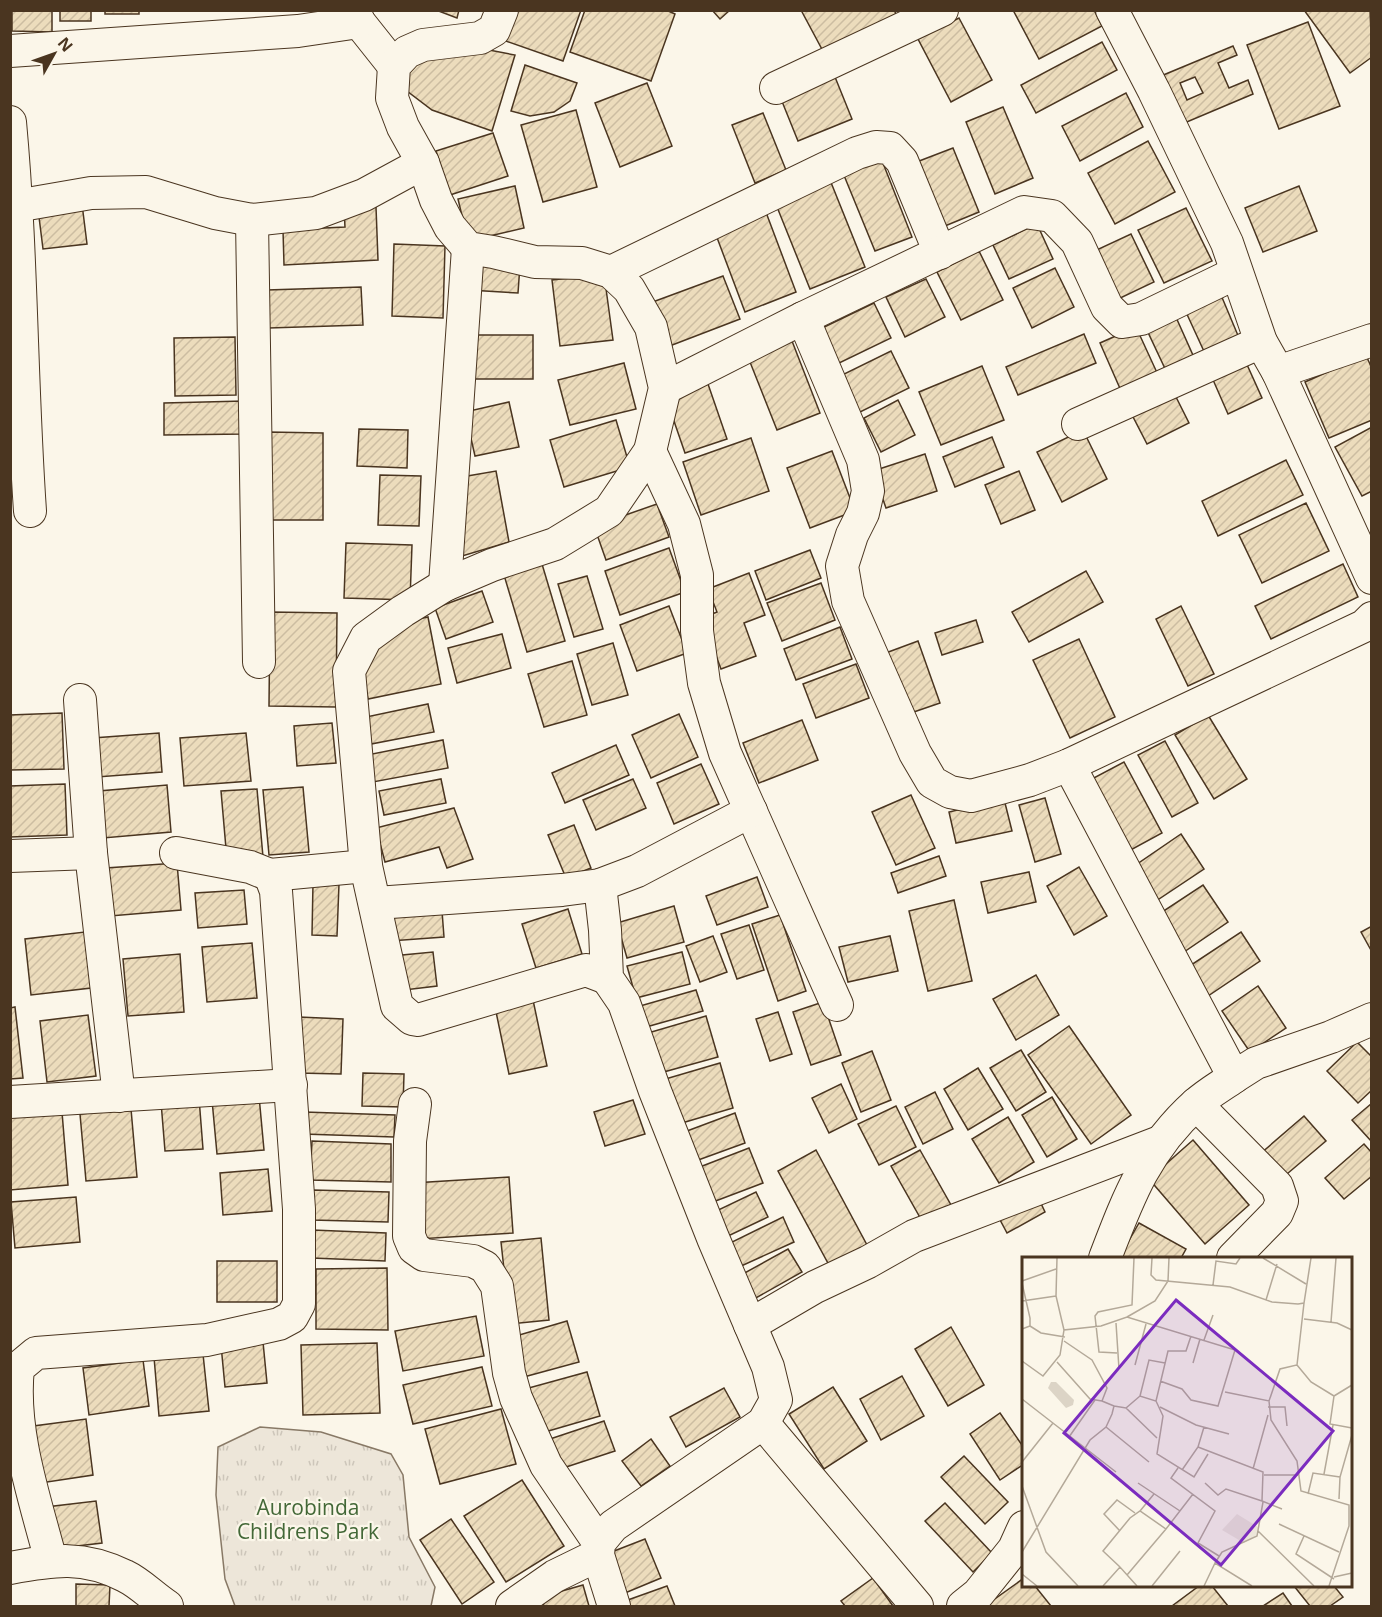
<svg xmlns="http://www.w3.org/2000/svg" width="1382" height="1617" font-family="'Open Sans',sans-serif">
<defs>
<pattern id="grass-tufts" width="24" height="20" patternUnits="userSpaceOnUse" patternTransform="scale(1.5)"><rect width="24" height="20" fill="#ede6d9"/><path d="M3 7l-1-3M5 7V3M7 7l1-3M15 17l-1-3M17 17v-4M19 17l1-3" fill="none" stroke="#cdc6ba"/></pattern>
<pattern id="building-hatch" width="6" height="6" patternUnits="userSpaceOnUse" patternTransform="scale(1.5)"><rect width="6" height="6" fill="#ecdcbc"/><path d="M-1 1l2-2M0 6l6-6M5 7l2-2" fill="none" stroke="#ccbda1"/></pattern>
</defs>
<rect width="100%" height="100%" fill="#fbf6e9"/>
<path fill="url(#grass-tufts)" stroke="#887966" stroke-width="1.5" d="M260 1427 321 1432 391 1454 403 1475 409 1537 435 1587 431 1606H235L225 1579 216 1495 218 1447Z"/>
<g fill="url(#building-hatch)" stroke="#4a3520" stroke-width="1.5" fill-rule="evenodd">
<path d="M12 10H52V32L12 31Z"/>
<rect x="60" y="10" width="31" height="11"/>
<rect x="105" y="10" width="34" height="4"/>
<path d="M436 10H459L457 18Z"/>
<path d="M510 10H581L563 61 500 39Z"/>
<path d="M585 10H666L675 14 651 81 570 52Z"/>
<path d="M712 10H730L720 19Z"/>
<path d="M801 10H894L896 14 824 53Z"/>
<path d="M1013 10H1094L1102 26 1039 59Z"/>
<path d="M1304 10H1370L1372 57 1350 73Z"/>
<path d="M959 18 992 80 951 102 918 39Z"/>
<path d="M1308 22 1340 106 1279 129 1247 45Z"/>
<path d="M1102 42 1117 70 1036 113 1021 85Z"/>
<path d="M468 46 515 55 492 131 432 110 403 88 414 58Z"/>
<path d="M1233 46 1237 55 1218 63 1229 88 1248 80 1253 94 1182 124 1161 76ZM1195 77 1203 93 1187 100 1180 83Z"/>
<path d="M525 65 577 83 570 101 554 112 530 116 511 111Z"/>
<path d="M835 77 852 119 798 141 781 99Z"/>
<path d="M647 83 672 146 620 167 595 103Z"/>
<path d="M1126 93 1143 127 1080 161 1062 126Z"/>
<path d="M1003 107 1033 178 995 194 966 122Z"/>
<path d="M576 110 597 187 543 202 521 125Z"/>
<path d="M763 113 786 170 755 183 732 125Z"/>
<path d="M493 133 508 176 450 195 436 151Z"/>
<path d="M1148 141 1175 192 1115 224 1088 173Z"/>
<path d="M953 148 979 212 940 228 914 163Z"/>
<path d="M881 158 912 237 875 251 843 173Z"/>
<path d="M830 180 865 267 810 289 775 202Z"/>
<path d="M515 186 524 228 468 241 458 199Z"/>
<path d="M1299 186 1317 231 1263 252 1245 208Z"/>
<path d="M82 204 87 244 43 249 38 209Z"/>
<path d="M376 207 378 260 284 265 283 230 345 227 344 209Z"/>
<path d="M764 207 796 292 745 312 713 227Z"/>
<path d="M1186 208 1212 261 1164 283 1138 230Z"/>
<path d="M1037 224 1053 259 1009 279 993 245Z"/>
<path d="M1131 234 1154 282 1114 301 1090 253Z"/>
<path d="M394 244 445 246 443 318 392 316Z"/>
<path d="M979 251 1003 300 961 320 937 272Z"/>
<path d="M471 263 520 265 518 293 469 290Z"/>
<path d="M1055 268 1074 307 1032 328 1013 288Z"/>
<path d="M604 274 613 340 560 346 552 280Z"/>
<path d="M723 276 740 319 667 347 650 303Z"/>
<path d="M926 279 945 317 905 337 886 297Z"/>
<path d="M361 287 363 325 269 328 267 290Z"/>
<path d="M1221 295 1242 345 1208 360 1185 310Z"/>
<path d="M874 303 891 338 835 365 818 330Z"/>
<path d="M1175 315 1196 362 1168 375 1146 328Z"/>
<path d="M1136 327 1159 377 1122 393 1100 343Z"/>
<path d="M1084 334 1096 363 1018 395 1006 367Z"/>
<path d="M469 335H533V379H470Z"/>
<path d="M235 337 236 395 175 396 174 338Z"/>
<path d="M792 341 820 413 777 430 748 357Z"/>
<path d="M891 351 909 388 858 413 840 376Z"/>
<path d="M1366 355 1372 369V420L1329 438 1305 382Z"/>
<path d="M1244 358 1262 398 1228 414 1210 373Z"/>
<path d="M624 363 636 409 570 425 558 380Z"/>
<path d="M982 366 1004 420 941 445 919 392Z"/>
<path d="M708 384 727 439 685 453 666 398Z"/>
<path d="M1171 387 1189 423 1147 444 1129 409Z"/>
<path d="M898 400 915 435 881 452 864 418Z"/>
<path d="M244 401 245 434 164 435V403Z"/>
<path d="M509 402 519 447 475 456 465 412Z"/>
<path d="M616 420 630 467 564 487 550 440Z"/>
<path d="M1372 427V491L1362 496 1335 447Z"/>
<path d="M359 429 408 430 407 468 357 466Z"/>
<path d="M1083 430 1107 479 1062 502 1037 452Z"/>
<path d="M268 432 323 433V520H268Z"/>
<path d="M992 437 1004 467 955 487 943 457Z"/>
<path d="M751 438 769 491 701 515 683 462Z"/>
<path d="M832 451 855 511 810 528 787 468Z"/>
<path d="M925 454 937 491 886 508 873 471Z"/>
<path d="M1286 460 1303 495 1218 536 1202 501Z"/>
<path d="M496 471 509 542 452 559 456 478Z"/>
<path d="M1019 471 1035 510 1001 524 985 485Z"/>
<path d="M380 475 421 476 419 526 378 525Z"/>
<path d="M1306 503 1329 551 1262 583 1239 535Z"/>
<path d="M657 504 669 537 606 560 594 526Z"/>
<path d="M346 543 412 545 410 600 344 598Z"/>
<path d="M669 548 685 592 620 615 605 571Z"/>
<path d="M810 550 821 578 766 600 755 571Z"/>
<path d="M542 564 565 641 527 652 504 575Z"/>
<path d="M1343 564 1358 597 1271 639 1255 606Z"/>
<path d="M1086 571 1103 602 1029 642 1012 612Z"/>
<path d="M749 573 765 615 744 623 756 656 721 669 702 618 717 612 708 589Z"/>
<path d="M587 576 603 629 574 637 558 584Z"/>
<path d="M821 583 835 620 782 641 767 603Z"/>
<path d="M482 591 493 622 446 639 435 608Z"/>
<path d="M669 606 687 653 637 671 620 625Z"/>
<path d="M1181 606 1214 674 1188 686 1156 619Z"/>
<path d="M270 612 337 613 336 707 269 706Z"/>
<path d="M428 617 441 684 368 699 360 656 413 620Z"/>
<path d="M976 620 983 642 942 655 935 633Z"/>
<path d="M840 627 852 659 796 680 784 649Z"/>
<path d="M502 634 511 668 457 683 448 648Z"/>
<path d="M1079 639 1115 717 1070 738 1033 660Z"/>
<path d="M918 641 940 703 905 715 883 654Z"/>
<path d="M613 643 628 695 592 705 577 654Z"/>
<path d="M572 661 587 715 544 727 528 674Z"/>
<path d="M856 664 869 698 816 718 803 684Z"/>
<path d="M428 704 434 732 371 744 366 717Z"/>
<path d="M62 713 64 769 10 770V715Z"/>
<path d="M679 714 698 757 651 778 632 735Z"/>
<path d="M1208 715 1247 779 1214 799 1175 735Z"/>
<path d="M802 720 818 760 759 783 743 743Z"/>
<path d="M332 723 336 763 297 766 294 726Z"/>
<path d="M159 733 162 772 97 777 93 738Z"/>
<path d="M246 733 251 781 184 786 180 738Z"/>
<path d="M443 740 448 768 373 782 367 755Z"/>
<path d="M1165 741 1198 803 1172 817 1138 755Z"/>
<path d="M616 745 629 775 565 803 552 773Z"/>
<path d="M1124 762 1162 833 1127 852 1088 781Z"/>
<path d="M701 764 719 804 674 824 657 783Z"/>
<path d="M441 779 446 803 384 815 379 791Z"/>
<path d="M633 779 646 808 596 830 583 800Z"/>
<path d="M65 784 67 835 10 837V786Z"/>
<path d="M167 785 171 832 103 838 99 791Z"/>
<path d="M303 787 309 852 269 855 263 790Z"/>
<path d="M257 789 263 857 227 860 221 791Z"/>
<path d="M911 795 935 848 896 865 872 812Z"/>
<path d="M1045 798 1061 854 1035 862 1019 805Z"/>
<path d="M1004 799 1012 831 956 843 949 812Z"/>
<path d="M454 808 473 859 447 868 439 847 385 862 376 828Z"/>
<path d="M574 825 591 868 566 878 548 835Z"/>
<path d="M1181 834 1204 869 1150 905 1127 871Z"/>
<path d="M939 856 946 876 898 893 891 873Z"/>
<path d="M177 863 181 910 110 916 106 868Z"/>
<path d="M1079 867 1107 916 1074 935 1047 886Z"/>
<path d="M1029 872 1036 902 988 913 981 882Z"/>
<path d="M757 877 768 907 717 925 706 896Z"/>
<path d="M313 883 339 884 337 936 312 935Z"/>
<path d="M1203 885 1228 922 1181 954 1156 916Z"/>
<path d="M244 890 247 924 198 928 195 893Z"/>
<path d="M954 900 972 981 928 991 909 911Z"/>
<path d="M674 906 684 942 627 958 617 923Z"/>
<path d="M568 909 582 954 536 968 522 924Z"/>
<path d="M442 911 444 937 390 941 389 915Z"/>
<path d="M780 915 806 991 778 1001 752 924Z"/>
<path d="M749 925 764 970 737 979 721 934Z"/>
<path d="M1372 926V952L1361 932Z"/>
<path d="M85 932 91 988 31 995 25 939Z"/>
<path d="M1241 932 1260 961 1205 998 1185 969Z"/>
<path d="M713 936 727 972 700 982 686 946Z"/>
<path d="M890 936 898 971 848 982 839 947Z"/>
<path d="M252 943 257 998 207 1002 202 947Z"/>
<path d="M433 952 437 986 396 991 392 956Z"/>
<path d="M682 952 690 984 636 998 627 966Z"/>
<path d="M180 954 184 1012 128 1016 123 959Z"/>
<path d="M1036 975 1059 1015 1016 1040 993 999Z"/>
<path d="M1258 986 1286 1028 1250 1052 1222 1011Z"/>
<path d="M696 990 703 1011 646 1027 640 1006Z"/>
<path d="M533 1000 547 1066 509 1074 495 1007Z"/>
<path d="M823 1002 841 1055 811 1065 793 1012Z"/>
<path d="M15 1007 23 1078 10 1079V1008Z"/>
<path d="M778 1012 792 1054 770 1061 756 1019Z"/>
<path d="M88 1015 96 1076 47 1082 40 1021Z"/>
<path d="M706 1016 718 1057 660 1073 648 1033Z"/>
<path d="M299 1017 343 1019 341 1074 298 1073Z"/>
<path d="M1069 1026 1131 1115 1091 1144 1028 1055Z"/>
<path d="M1357 1042 1372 1057V1090L1358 1103 1327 1071Z"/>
<path d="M1021 1050 1046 1092 1016 1111 990 1068Z"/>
<path d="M872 1051 891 1100 861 1112 842 1063Z"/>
<path d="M720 1063 733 1108 675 1125 662 1080Z"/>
<path d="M978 1068 1003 1109 968 1130 944 1089Z"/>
<path d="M363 1073 404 1074 403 1107 362 1106Z"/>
<path d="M841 1084 857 1119 829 1133 812 1098Z"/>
<path d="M935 1092 953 1129 923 1144 905 1107Z"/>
<path d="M259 1096 264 1150 217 1154 212 1100Z"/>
<path d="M1052 1097 1077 1139 1047 1157 1022 1115Z"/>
<path d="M199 1098 203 1149 165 1151 161 1102Z"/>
<path d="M633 1100 645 1134 605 1146 594 1112Z"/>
<path d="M1372 1103V1142L1352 1120Z"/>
<path d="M896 1106 916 1147 879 1165 858 1124Z"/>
<path d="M131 1109 137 1177 86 1181 80 1114Z"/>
<path d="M62 1112 68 1185 10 1190V1116Z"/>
<path d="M304 1112 395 1115 394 1137 303 1134Z"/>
<path d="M735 1113 745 1143 690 1163 679 1134Z"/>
<path d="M1304 1116 1326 1141 1281 1179 1260 1154Z"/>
<path d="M1008 1117 1034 1162 999 1183 972 1139Z"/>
<path d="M1193 1140 1249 1205 1205 1244 1149 1179Z"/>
<path d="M312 1141 391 1144V1182L310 1180Z"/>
<path d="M1364 1144 1372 1153V1176L1344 1199 1325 1178Z"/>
<path d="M749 1148 763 1183 705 1205 692 1170Z"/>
<path d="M816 1150 867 1245 829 1265 778 1171Z"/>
<path d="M920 1150 951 1205 922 1221 891 1166Z"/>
<path d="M268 1169 272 1211 223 1215 220 1173Z"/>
<path d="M509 1177 513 1233 418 1239 413 1183Z"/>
<path d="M313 1190 389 1192 388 1222 312 1220Z"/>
<path d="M756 1192 768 1217 726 1237 714 1212Z"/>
<path d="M1037 1195 1045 1212 1007 1233 998 1216Z"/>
<path d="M76 1197 80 1242 15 1248 11 1202Z"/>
<path d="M783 1217 794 1242 739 1267 728 1244Z"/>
<path d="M1139 1223 1186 1249 1181 1258H1119Z"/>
<path d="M312 1230 386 1233 385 1261 312 1258Z"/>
<path d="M541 1238 549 1320 510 1324 501 1242Z"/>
<path d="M788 1249 802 1272 754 1299 741 1275Z"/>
<rect x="217" y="1261" width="60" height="41"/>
<path d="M387 1268 388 1330 316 1329V1269Z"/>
<path d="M476 1316 484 1356 403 1371 395 1331Z"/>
<path d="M567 1321 579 1362 520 1378 509 1338Z"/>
<path d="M951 1327 984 1385 948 1406 915 1349Z"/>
<path d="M263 1342 267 1383 225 1387 221 1345Z"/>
<path d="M377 1343 380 1413 303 1415 301 1345Z"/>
<path d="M203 1354 209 1411 159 1416 154 1357Z"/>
<path d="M143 1360 149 1406 89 1415 83 1368Z"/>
<path d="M482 1367 492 1406 413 1424 403 1385Z"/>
<path d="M587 1372 600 1416 538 1434 525 1389Z"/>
<path d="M902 1376 924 1416 881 1440 860 1399Z"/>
<path d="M833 1387 867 1441 824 1469 789 1414Z"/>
<path d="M724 1388 740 1417 686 1447 670 1417Z"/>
<path d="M501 1409 516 1464 440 1484 425 1429Z"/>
<path d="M1000 1413 1024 1448V1464L1000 1480 970 1434Z"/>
<path d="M86 1419 93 1475 34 1484 26 1427Z"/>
<path d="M604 1421 615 1451 557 1470 547 1440Z"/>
<path d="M651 1439 670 1466 641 1486 622 1461Z"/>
<path d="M964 1456 1008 1502 985 1524 941 1477Z"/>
<path d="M522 1480 564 1546 506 1582 464 1516Z"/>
<path d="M96 1501 102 1543 52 1549 46 1507Z"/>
<path d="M945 1503 992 1553 973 1572 925 1521Z"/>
<path d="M451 1519 494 1582 462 1604 420 1540Z"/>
<path d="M645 1539 661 1578 625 1593 609 1553Z"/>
<path d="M873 1578 893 1606H845L841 1601Z"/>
<path d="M1024 1578V1586H1035L1051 1606H985Z"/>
<path d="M76 1584 110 1585 109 1606H76Z"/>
<path d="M583 1585 589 1606H544L541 1597Z"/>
<path d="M667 1586 675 1606H627L625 1601Z"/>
<path d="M1199 1586H1212L1228 1606H1172Z"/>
<path d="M1294 1586H1334L1343 1597 1330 1606H1310Z"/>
<path d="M1283 1593 1292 1606H1263Z"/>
</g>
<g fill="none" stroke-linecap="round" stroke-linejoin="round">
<g stroke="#4a3520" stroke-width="34">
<g id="street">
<path d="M354 10 359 22 394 66"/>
<path d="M1112 10 1154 91 1227 243 1261 342 1278 372 1372 578"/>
<path d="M10 51 298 31 359 22"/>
<path d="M776 88 942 10"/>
<path d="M10 122C22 251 21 382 30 511"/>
<path d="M423 163 436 200 450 227 468 248 493 252 535 262 582 263 611 272 629 289 651 327 665 388 650 451 609 511 555 544 492 565 445 585 403 611 366 638 349 671 366 866 397 1006 412 1019 418 1020 586 970 607 978"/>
<path d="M10 207 91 193 146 192 215 213 252 220 316 213 364 195 423 163 403 127 392 98 394 66 407 52 423 45 480 38 494 30 502 10"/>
<path d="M252 220 259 662"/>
<path d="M611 272 857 153 876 147 890 148 902 161 940 253"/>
<path d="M803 318 863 460 868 491 863 513 852 535 842 566 848 601 915 753 932 782 950 792 971 796 1030 780 1069 765 1364 626 1372 618"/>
<path d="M1278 372 1372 340"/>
<path d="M665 388 803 318 1024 212 1052 216 1077 242 1107 307 1122 322 1141 319 1236 273"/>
<path d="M1078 424 1261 342"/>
<path d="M650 451 684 524 697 575V631L704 683 725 753 837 1005"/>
<path d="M445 585 468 248"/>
<path d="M80 700 91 853 119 1096"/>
<path d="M1069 765 1234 1077 1256 1063 1331 1037 1372 1019"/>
<path d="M176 853 250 867 270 875"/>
<path d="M10 856 91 853"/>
<path d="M600 885 605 930 607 978 624 1003 655 1091 713 1238 768 1367 776 1400 763 1423 613 1526 599 1543 598 1555 614 1606"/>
<path d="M376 903 562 890 600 885 637 871 751 811"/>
<path d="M10 1102 291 1085"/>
<path d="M415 1104 410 1141 409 1236 414 1248 424 1255 473 1261 485 1267 497 1286 509 1373 516 1398 546 1465 599 1543"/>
<path d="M1196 1104 1277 1186 1282 1201 1277 1213 1233 1258"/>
<path d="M1105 1258C1128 1198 1146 1149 1196 1104 1207 1094 1221 1086 1234 1077"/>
<path d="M750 1325 815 1287 868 1262 914 1236 1160 1142"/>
<path d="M763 1423 917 1606"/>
<path d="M51 1561C35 1499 11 1432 18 1368L36 1353 207 1340 279 1324 292 1317 299 1304V1209L276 891 270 875 366 866"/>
<path d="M10 1568C54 1560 83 1555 125 1576 140 1583 153 1597 167 1606"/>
<path d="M512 1606 555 1576 598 1555"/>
<path d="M963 1606 978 1594 1014 1549 1024 1527"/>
</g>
</g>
<use href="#street" stroke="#fbf6e9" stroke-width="32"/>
</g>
<g text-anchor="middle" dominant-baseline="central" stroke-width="4.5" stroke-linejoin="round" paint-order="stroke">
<g font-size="21" fill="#436837" stroke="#fbf6e9">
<text x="308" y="1507">Aurobinda<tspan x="308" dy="24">Childrens Park</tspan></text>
</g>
</g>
<g transform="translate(1022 1257)">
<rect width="330" height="330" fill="#fbf6e9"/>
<path d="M215 257 236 270 234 278 222 286 200 273Z" fill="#ede6d9"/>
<path d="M29 125H34L52 143 51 148 44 151 26 131Z" fill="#dcd4c6"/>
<path fill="none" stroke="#b4a999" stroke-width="1.5" d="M35 1 34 39 42 73M130 1 129 18 134 23 208 30 250 45 276 47 282 46 289 1M241 1 284 27M0 24 34 12M0 26 8 61V69L0 72M191 28 194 4 214 7 218 1M244 43 255 7M0 44 34 39M105 60 133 44 146 24 147 1M282 62 315 66 330 73M309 65 314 1M94 66 97 112M8 69 19 76 43 80M182 83 191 58M95 96 77 95 73 59 76 55 110 48 112 1M0 104 21 119 38 98 42 73 79 69 105 60 213 93 196 149 169 143 160 132 138 124M35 105 68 142 80 144M171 106 178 82M113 108 124 67M275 108 289 125 312 139 308 167 330 171M203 135 247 144 258 112 275 108 282 46M118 139 127 103 143 106M312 139 330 128M0 142 94 215M134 144 146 94H164L169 79M247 144 249 163 275 204 279 234 327 248V269L307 329M92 149 104 151 118 139 134 144 141 159 135 197 172 220 186 197M138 150 174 168 207 177M246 150H263L265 169M104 151 135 181M84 170 127 205M47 180 73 143M176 190 241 215 240 244 260 252M0 205 31 166M156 211 149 221 193 254 176 286 197 299M231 212 246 158M160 213 176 190 182 170M302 217 311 168M242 218H276M116 226 158 254M183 226 196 238 204 232 240 244M0 229 24 295 56 329M286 237 291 216 318 220M317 242 318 220 330 178M118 254 132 237M257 267 317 295M98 274 82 257 95 243 113 256M236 274 292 329M282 279 274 297 312 322M0 295 68 183 84 170 90 157 92 149 80 144 85 131 70 103 42 84M193 306 200 295 235 279 241 245M98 310 81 294 108 261 118 254 144 272 171 237M0 317 15 329M105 318 144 272M312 320 330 316M81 329 98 310 115 329M130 329 158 294M182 329 193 306 230 329"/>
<path fill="#7b2cbf" fill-opacity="0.15" stroke="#7b2cbf" stroke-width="3" d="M154 43 311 174 199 308 42 176Z"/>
<rect width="330" height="330" fill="none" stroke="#4a3520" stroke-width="3"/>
</g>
<rect width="1382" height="1617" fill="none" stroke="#4a3520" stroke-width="24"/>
<g transform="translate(54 54) rotate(50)" stroke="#fbf6e9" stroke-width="4.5" paint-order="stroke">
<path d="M0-4.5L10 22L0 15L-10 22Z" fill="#4a3520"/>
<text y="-9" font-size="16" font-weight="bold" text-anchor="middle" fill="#4a3520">N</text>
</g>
</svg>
